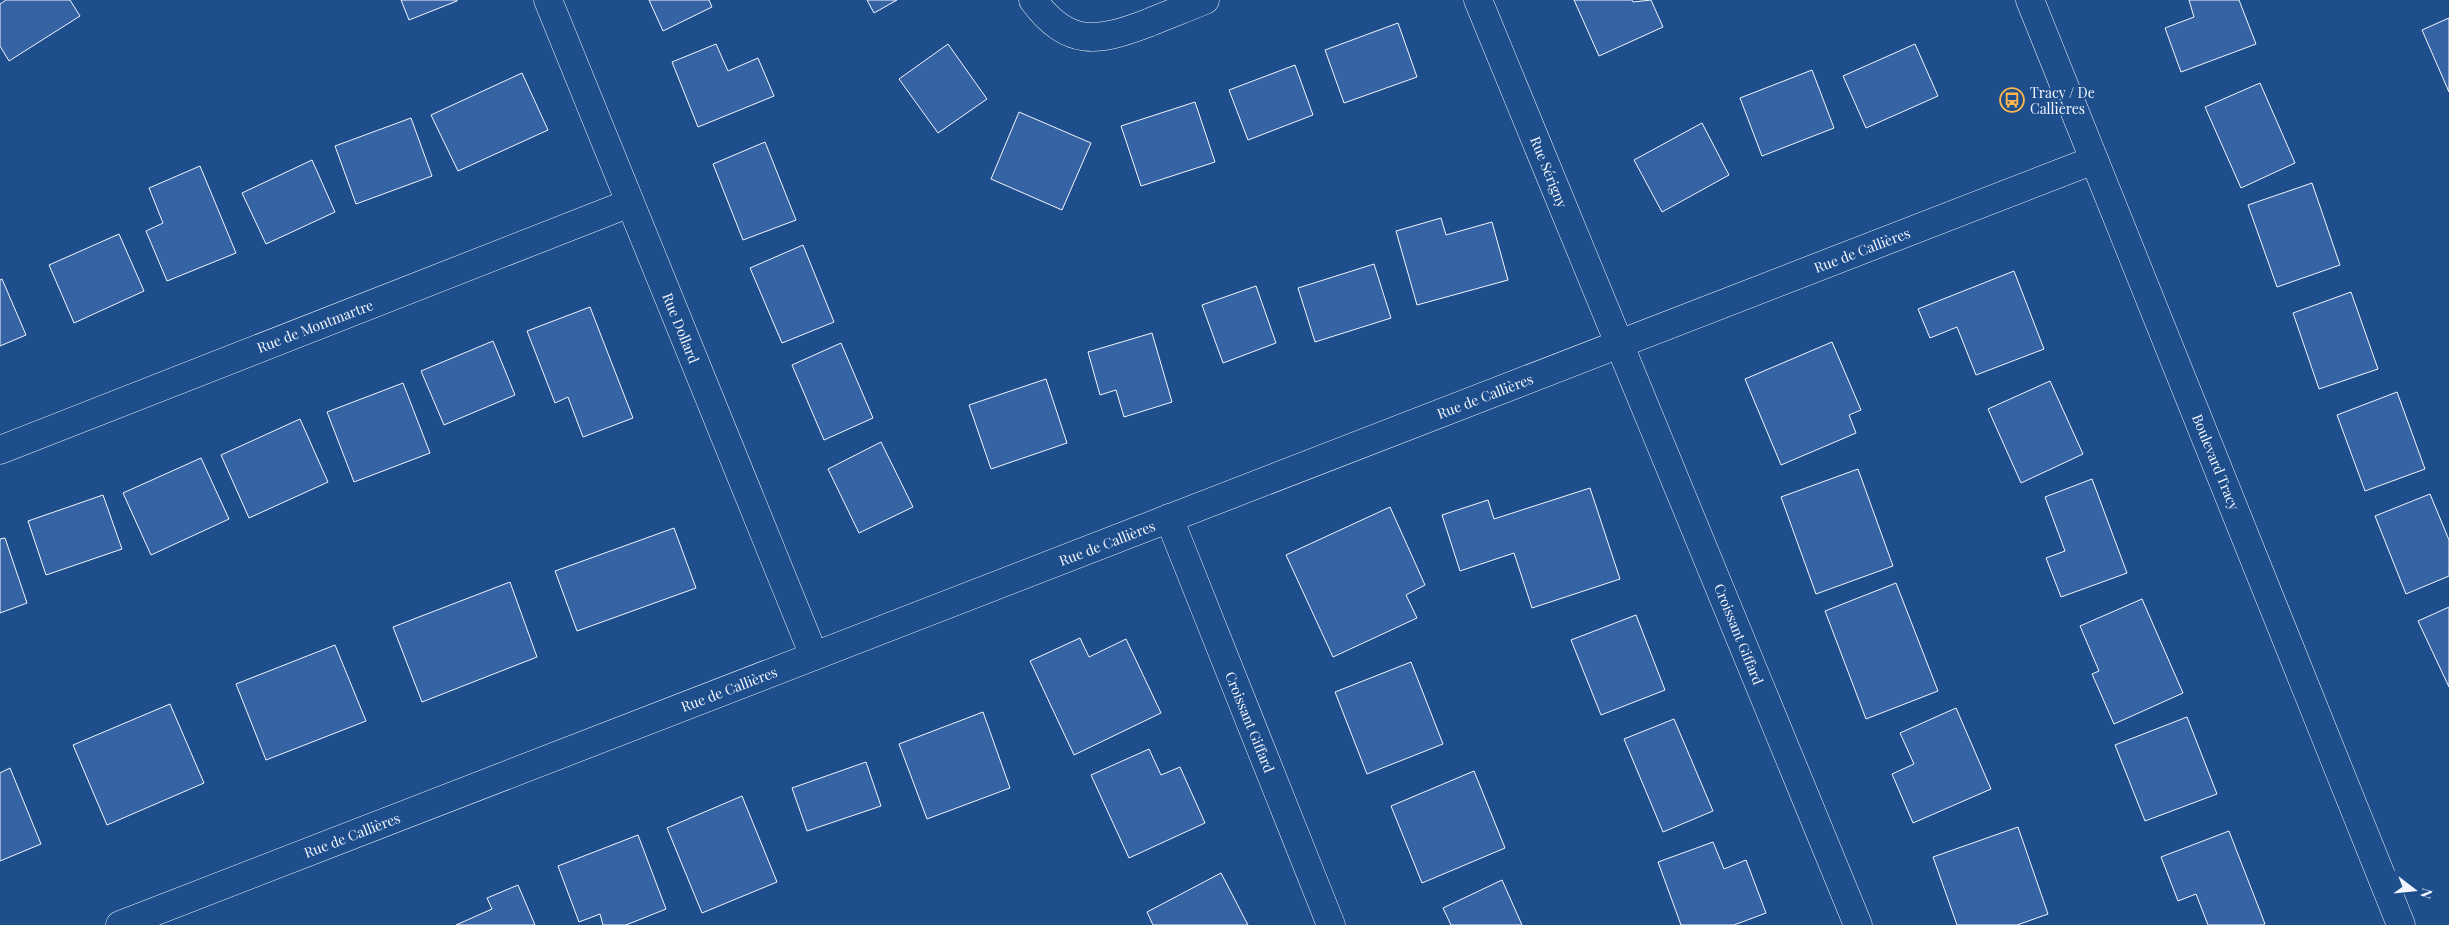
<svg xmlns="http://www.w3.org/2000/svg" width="2449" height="925" font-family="'Playfair Display',serif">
<rect width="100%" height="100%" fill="#1f4e8c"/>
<g fill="#3563a3" stroke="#f2f6ff">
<path d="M6 0H70L80 16 9 61 0 46V4Z"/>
<path d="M401 0H457V1L409 20Z"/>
<path d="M649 0H709L712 7 663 31Z"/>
<path d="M867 0H897L874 13Z"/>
<path d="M1574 0H1632L1633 2 1651 0 1663 27 1599 56Z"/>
<path d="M2189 0H2239L2256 44 2181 72 2165 28 2194 17Z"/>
<path d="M2449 18V92L2422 30Z"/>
<path d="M1398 23 1417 77 1344 103 1325 50Z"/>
<path d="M716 44 728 71 758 58 774 96 698 127 672 62Z"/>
<path d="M948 44 987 99 938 133 899 79Z"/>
<path d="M1915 44 1938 96 1866 128 1843 76Z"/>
<path d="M1295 65 1313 115 1248 140 1229 90Z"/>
<path d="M1812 70 1834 128 1762 156 1740 98Z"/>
<path d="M522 73 548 130 458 171 431 115Z"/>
<path d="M2260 83 2295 163 2241 188 2205 107Z"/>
<path d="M1195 102 1215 162 1141 186 1121 126Z"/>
<path d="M1019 112 1091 143 1062 210 991 179Z"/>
<path d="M411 118 432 176 356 204 335 146Z"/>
<path d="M1702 123 1729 175 1662 212 1634 160Z"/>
<path d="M765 142 796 220 743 240 713 164Z"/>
<path d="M312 160 335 212 266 244 242 193Z"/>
<path d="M200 166 236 253 167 281 146 231 163 223 149 188Z"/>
<path d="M2312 183 2340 265 2277 287 2248 205Z"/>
<path d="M1441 218 1446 235 1492 222 1508 280 1417 305 1396 231Z"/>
<path d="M119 234 144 291 74 323 49 265Z"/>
<path d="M803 245 834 322 782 343 750 268Z"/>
<path d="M1374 264 1391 318 1315 342 1298 288Z"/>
<path d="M2014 271 2044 349 1976 375 1957 327 1930 338 1918 309Z"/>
<path d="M2 279 26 335 0 346V280Z"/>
<path d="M1256 286 1276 343 1223 363 1202 305Z"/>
<path d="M2351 292 2378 369 2319 389 2293 313Z"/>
<path d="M590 307 633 418 583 437 568 397 555 403 527 331Z"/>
<path d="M1152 333 1172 402 1124 417 1116 390 1100 395 1088 352Z"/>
<path d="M493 341 515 395 444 425 421 371Z"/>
<path d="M1832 342 1861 410 1849 415 1856 433 1781 465 1745 379Z"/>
<path d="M841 343 873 418 824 440 792 365Z"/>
<path d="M1046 379 1067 443 991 469 969 405Z"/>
<path d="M2050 381 2083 454 2021 483 1988 409Z"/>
<path d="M403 383 430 453 354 482 327 412Z"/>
<path d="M2397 392 2425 469 2365 491 2337 415Z"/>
<path d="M300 419 328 482 249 518 221 455Z"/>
<path d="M881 442 913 507 859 533 828 469Z"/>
<path d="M201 458 229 519 151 555 123 493Z"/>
<path d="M1858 469 1893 566 1816 594 1781 497Z"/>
<path d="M2092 479 2127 573 2061 597 2046 558 2065 551 2045 497Z"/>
<path d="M1590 488 1620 579 1532 608 1514 553 1460 571 1442 515 1488 500 1494 519Z"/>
<path d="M2430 494 2449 540V576L2406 594 2375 516Z"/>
<path d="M103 495 122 549 46 575 28 521Z"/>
<path d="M1390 507 1425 585 1406 595 1417 618 1333 657 1286 555Z"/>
<path d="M674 528 696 588 577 631 555 571Z"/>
<path d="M5 538 27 603 0 613V539Z"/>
<path d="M510 582 537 657 422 702 393 627Z"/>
<path d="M1896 583 1938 691 1866 719 1825 611Z"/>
<path d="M2142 599 2183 693 2114 724 2092 674 2099 671 2080 626Z"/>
<path d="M2449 607V687L2418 621Z"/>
<path d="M1636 615 1665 690 1601 715 1571 640Z"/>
<path d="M1080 638 1089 657 1126 639 1161 713 1074 755 1030 661Z"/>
<path d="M335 645 366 721 266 760 236 684Z"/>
<path d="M1411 662 1443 744 1367 774 1335 692Z"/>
<path d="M170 704 204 783 107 825 73 745Z"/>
<path d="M1956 708 1991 789 1913 823 1892 774 1914 764 1900 733Z"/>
<path d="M983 712 1010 788 927 819 899 744Z"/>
<path d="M2187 717 2217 794 2145 821 2115 745Z"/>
<path d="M1674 719 1713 811 1663 832 1624 739Z"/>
<path d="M1149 749 1161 775 1180 767 1205 823 1129 858 1091 775Z"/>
<path d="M866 762 881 806 807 831 792 788Z"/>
<path d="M10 768 41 844 0 861V773Z"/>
<path d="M1474 771 1505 848 1422 883 1391 806Z"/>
<path d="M742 796 777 882 702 913 667 828Z"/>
<path d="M2018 827 2048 914 2017 925H1957L1933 857Z"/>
<path d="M2229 831 2265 924 2263 925H2208L2196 894 2178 901 2161 857Z"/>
<path d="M638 835 666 909 626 925H603L600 914 579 922 558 866Z"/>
<path d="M1713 842 1724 869 1746 860 1766 913 1734 925H1681L1658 862Z"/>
<path d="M1221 873 1248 925H1153L1147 912Z"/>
<path d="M1502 880 1522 925H1451L1443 908Z"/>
<path d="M518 885 535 925H456L492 909 487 898Z"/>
</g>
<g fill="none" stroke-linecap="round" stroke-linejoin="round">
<g stroke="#f2f6ff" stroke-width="29">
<g id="minor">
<path d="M548 0 814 656"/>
<path d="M1033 0C1068 48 1098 42 1148 23 1167 15 1186 8 1205 0"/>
<path d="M1478 0 1858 925"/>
<path d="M2030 0 2401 925"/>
<path d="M0 450 630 203"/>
<path d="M1169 518 1331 925"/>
<path d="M120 925 2094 160"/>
</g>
</g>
<use href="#minor" stroke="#1f4e8c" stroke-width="28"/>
</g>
<defs>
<g id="bus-ring" transform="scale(1.25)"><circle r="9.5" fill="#1f4e8c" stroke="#ffb74d" stroke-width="1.5"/><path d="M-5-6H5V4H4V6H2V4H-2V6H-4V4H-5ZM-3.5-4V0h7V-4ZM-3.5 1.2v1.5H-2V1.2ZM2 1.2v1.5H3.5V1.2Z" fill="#ffb74d"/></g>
</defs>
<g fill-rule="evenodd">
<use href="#bus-ring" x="2012" y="100"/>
</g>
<g text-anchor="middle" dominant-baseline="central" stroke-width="4" stroke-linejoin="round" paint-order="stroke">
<g font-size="14" fill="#f2f6ff" stroke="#1f4e8c" text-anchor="start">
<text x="2030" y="92">Tracy / De<tspan x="2030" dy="16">Callières</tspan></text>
</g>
<g font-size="14" fill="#f2f6ff" stroke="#1f4e8c">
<text transform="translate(1549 172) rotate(68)">Rue Sérigny</text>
<text transform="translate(1862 250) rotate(-21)">Rue de Callières</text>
<text transform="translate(315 326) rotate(-21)">Rue de Montmartre</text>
<text transform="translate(681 328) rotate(68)">Rue Dollard</text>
<text transform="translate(1485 396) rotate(-21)">Rue de Callières</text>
<text transform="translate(2216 462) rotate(68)">Boulevard Tracy</text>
<text transform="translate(1107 543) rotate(-21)">Rue de Callières</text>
<text transform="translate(1739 634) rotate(68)">Croissant Giffard</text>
<text transform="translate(729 689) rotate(-21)">Rue de Callières</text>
<text transform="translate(1250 722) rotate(68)">Croissant Giffard</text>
<text transform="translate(352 835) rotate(-21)">Rue de Callières</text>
</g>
</g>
<g transform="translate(2414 890) rotate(106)" stroke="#1f4e8c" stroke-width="4" paint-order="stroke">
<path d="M0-4L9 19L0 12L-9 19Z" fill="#f2f6ff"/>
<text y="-8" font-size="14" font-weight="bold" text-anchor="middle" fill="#f2f6ff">N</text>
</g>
</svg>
